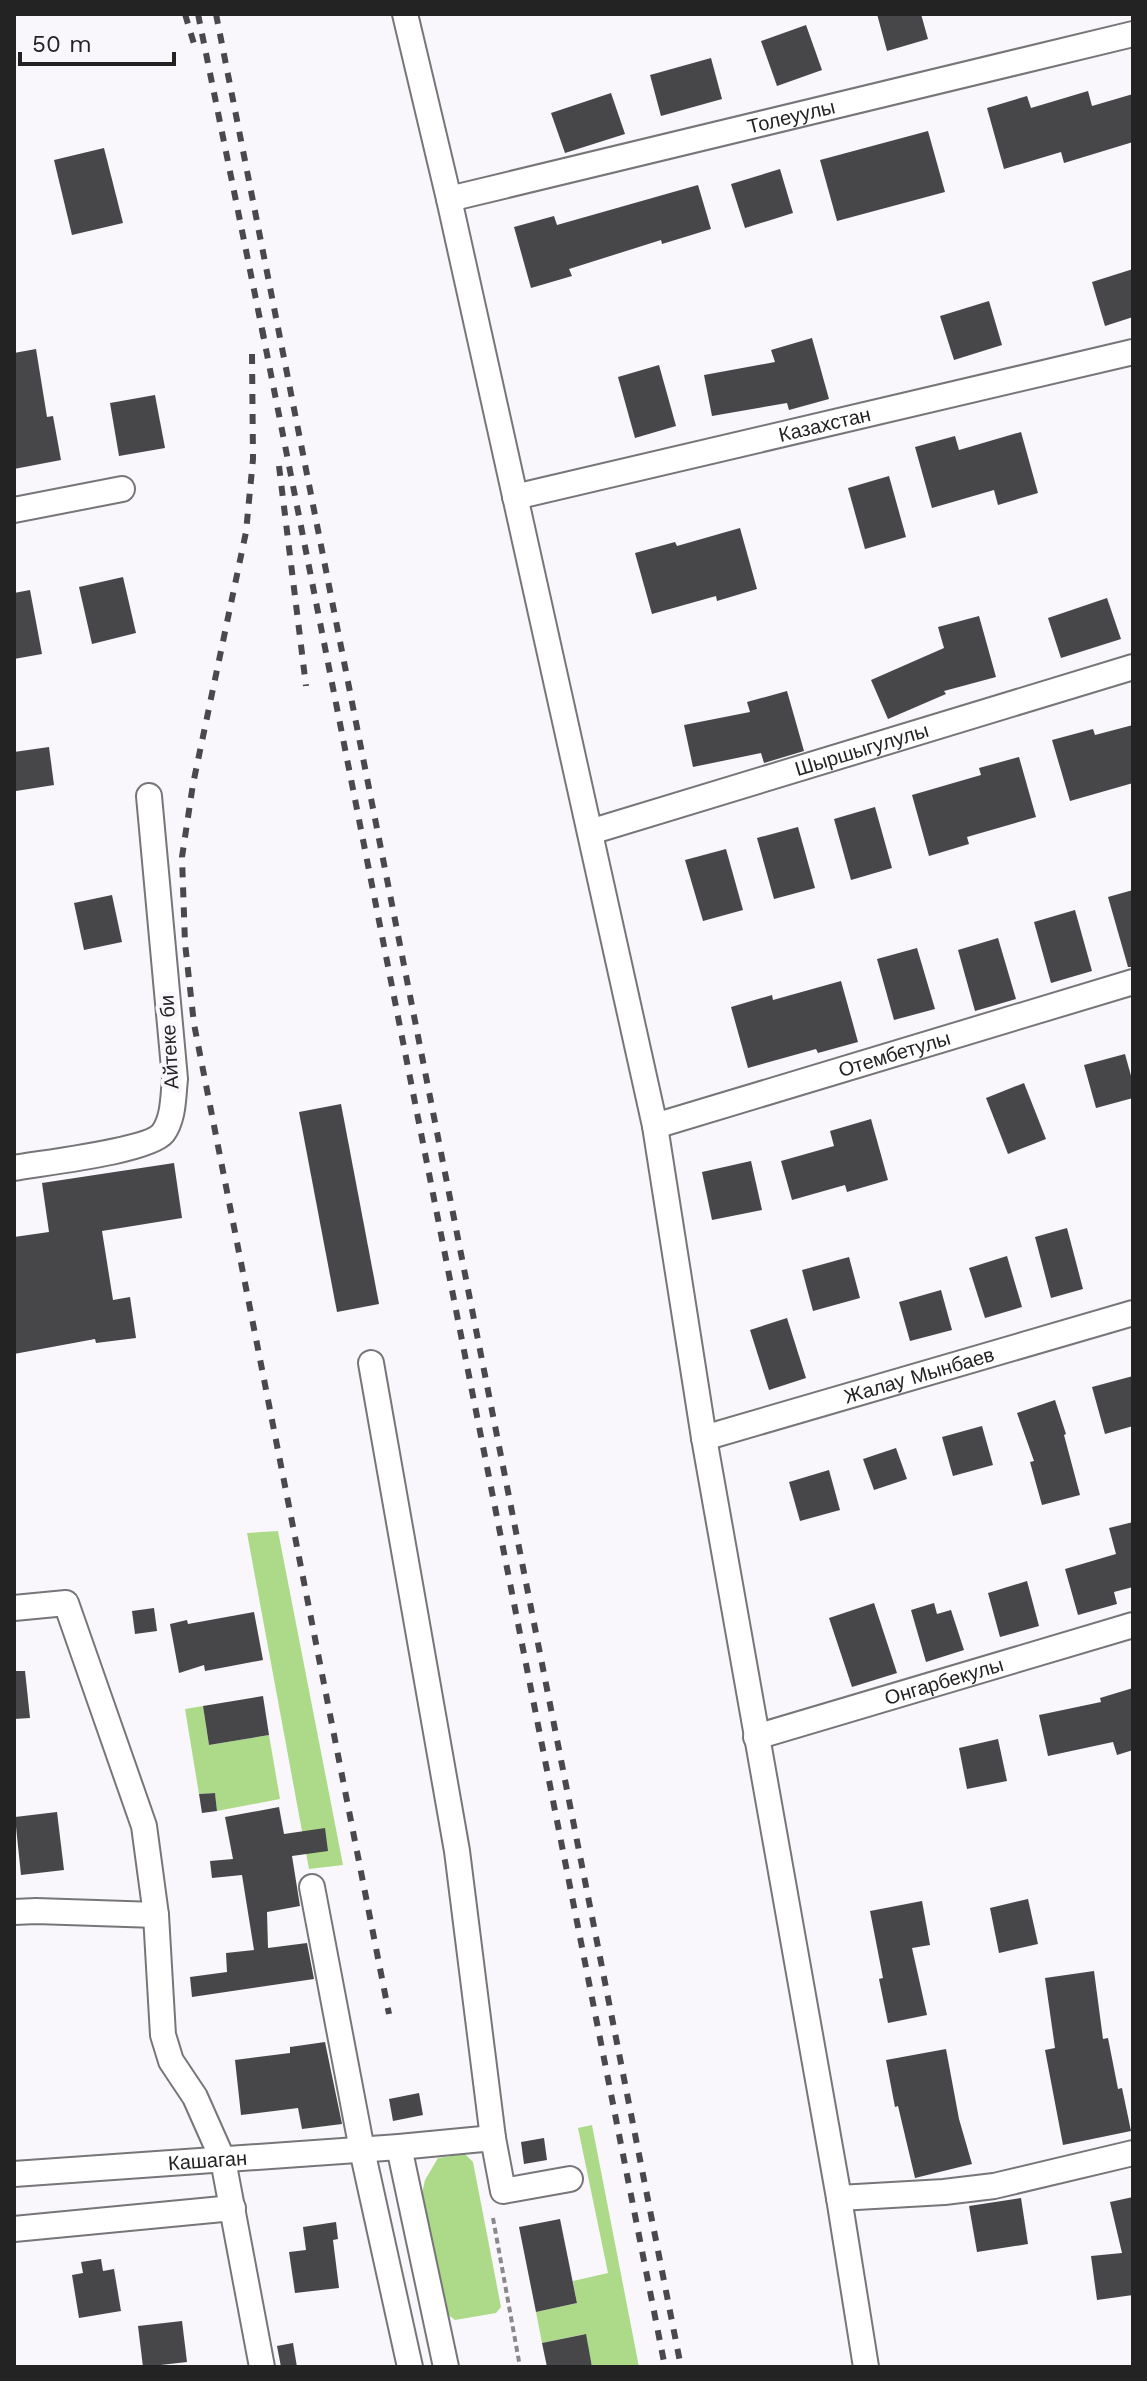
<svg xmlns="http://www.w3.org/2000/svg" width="1147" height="2381" font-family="'Work Sans',sans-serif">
<rect width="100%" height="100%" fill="#f9f7fb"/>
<g fill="#acda89">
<path d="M278 1531 343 1865 309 1869 247 1533Z"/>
<path d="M203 1706 209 1745 269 1735 280 1799 217 1811 215 1793 199 1794 185 1709Z"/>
<path d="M592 2125 639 2367H592L585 2334 542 2343 536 2312 577 2303 573 2281 608 2273 578 2128Z"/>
<path d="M465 2154 473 2162 501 2307 496 2313 455 2320 447 2314 421 2198 425 2180 438 2158Z"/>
</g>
<g fill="#474649">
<path d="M877 14H921L928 39 887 51Z"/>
<path d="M806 25 822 70 777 86 761 41Z"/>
<path d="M711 58 722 99 661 116 650 75Z"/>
<path d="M1088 91 1092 106 1133 94V142L1064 163 1061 152 1004 169 987 108 1027 96 1031 108Z"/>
<path d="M611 93 625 134 565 153 551 113Z"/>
<path d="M928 131 945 192 837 221 820 160Z"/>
<path d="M104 148 123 223 72 235 54 160Z"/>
<path d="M780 169 793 213 745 228 731 184Z"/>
<path d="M698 185 711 229 662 244 661 240 569 269 572 276 531 288 514 227 554 216 557 225Z"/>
<path d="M1133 269V317L1105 326 1092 282Z"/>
<path d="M989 301 1002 345 954 360 940 316Z"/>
<path d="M812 338 829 399 789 410 787 403 712 416 704 375 775 362 771 350Z"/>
<path d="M36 349 47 417 53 416 61 460 14 469V353Z"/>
<path d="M659 365 676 426 635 438 618 377Z"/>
<path d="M155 395 165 448 119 456 110 403Z"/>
<path d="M1021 432 1038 493 998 505 994 490 932 508 915 447 955 436 959 450Z"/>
<path d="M889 476 906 537 865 549 848 488Z"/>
<path d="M740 528 757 589 717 601 716 596 652 614 635 553 675 542 677 546Z"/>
<path d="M123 577 136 633 92 644 79 587Z"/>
<path d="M30 590 42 654 14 659V593Z"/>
<path d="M1107 598 1121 639 1061 658 1048 618Z"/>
<path d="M979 616 996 677 944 691 946 694 888 719 871 680 944 648 938 627Z"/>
<path d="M787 691 804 751 764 763 761 753 693 767 684 725 750 712 747 702Z"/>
<path d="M1133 725V783L1070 801 1052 740 1093 729 1095 735Z"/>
<path d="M49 747 54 785 16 791 14 752Z"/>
<path d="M1019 757 1036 817 967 837 969 844 929 856 912 795 981 775 979 768Z"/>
<path d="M875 807 892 868 851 880 834 819Z"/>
<path d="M798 827 815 888 774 899 757 838Z"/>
<path d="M726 849 743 910 703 921 685 860Z"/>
<path d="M1133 890V967H1128L1108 897Z"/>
<path d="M112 895 122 942 84 950 74 903Z"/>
<path d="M1075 910 1092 971 1051 983 1034 922Z"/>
<path d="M998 938 1016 999 975 1011 958 950Z"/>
<path d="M917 948 935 1009 894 1020 877 959Z"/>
<path d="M841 981 858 1042 818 1053 816 1049 748 1068 731 1007 772 995 773 1000Z"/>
<path d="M1125 1054 1133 1083V1098L1096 1108 1084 1065Z"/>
<path d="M1024 1083 1046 1139 1008 1154 986 1098Z"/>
<path d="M341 1104 379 1304 337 1312 299 1112Z"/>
<path d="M871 1119 888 1180 847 1192 845 1185 792 1200 781 1161 834 1146 830 1131Z"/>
<path d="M751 1161 762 1210 712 1220 702 1172Z"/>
<path d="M174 1163 182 1218 102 1231 113 1300 130 1297 136 1338 96 1343 95 1339 14 1354V1237L49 1232 42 1183Z"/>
<path d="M1067 1228 1083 1289 1051 1298 1035 1237Z"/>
<path d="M1007 1256 1022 1307 985 1318 969 1268Z"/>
<path d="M849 1257 860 1298 813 1311 802 1270Z"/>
<path d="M941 1290 952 1330 910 1341 899 1302Z"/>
<path d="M787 1318 806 1378 769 1390 750 1330Z"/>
<path d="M1133 1376V1426L1105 1434 1092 1387Z"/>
<path d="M1055 1400 1066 1434 1064 1435 1080 1495 1042 1505 1030 1462 1034 1461 1017 1413Z"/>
<path d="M982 1426 993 1465 953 1476 942 1437Z"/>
<path d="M896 1448 907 1479 874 1490 863 1459Z"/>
<path d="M829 1470 840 1510 800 1521 789 1482Z"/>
<path d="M1133 1522V1587L1114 1592 1117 1604 1078 1615 1065 1569 1116 1554 1109 1528Z"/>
<path d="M1027 1581 1039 1626 1000 1637 988 1593Z"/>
<path d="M874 1603 897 1673 852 1687 829 1618Z"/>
<path d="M934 1603 937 1614 951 1610 964 1650 926 1662 911 1610Z"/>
<path d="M154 1608 157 1631 135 1634 132 1611Z"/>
<path d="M254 1612 263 1660 205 1671 204 1665 179 1673 170 1624 187 1620 188 1624Z"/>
<path d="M14 1671H25L30 1718 14 1719Z"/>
<path d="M1133 1688V1750L1117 1755 1113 1742 1048 1756 1039 1715 1101 1702 1100 1698Z"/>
<path d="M263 1696 269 1735 209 1745 203 1706Z"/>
<path d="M998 1739 1007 1781 967 1789 959 1748Z"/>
<path d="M215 1793 217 1811 202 1813 199 1794Z"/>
<path d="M279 1807 284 1834 325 1828 328 1851 292 1856 300 1906 267 1912 268 1948 307 1943 314 1979 192 1997 190 1977 227 1972 226 1953 254 1950 242 1875 212 1878 210 1861 233 1859 225 1817Z"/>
<path d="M57 1812 64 1870 21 1875 15 1817Z"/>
<path d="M1028 1899 1038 1944 999 1953 990 1908Z"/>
<path d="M922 1901 930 1945 912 1948 927 2015 888 2023 879 1979 883 1978 870 1911Z"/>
<path d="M1094 1971 1103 2039 1108 2038 1118 2089 1122 2088 1131 2131 1063 2145 1045 2050 1055 2048 1045 1978Z"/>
<path d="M325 2042 342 2124 302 2129 298 2108 241 2115 235 2060 290 2053V2047Z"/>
<path d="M946 2049 959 2119 972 2164 915 2178 898 2106 895 2107 886 2060Z"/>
<path d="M419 2093 423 2115 393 2121 389 2099Z"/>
<path d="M544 2138 547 2160 524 2164 521 2142Z"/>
<path d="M1133 2197V2295L1097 2300 1091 2256 1122 2253 1110 2202Z"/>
<path d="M1021 2198 1028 2244 977 2252 969 2206Z"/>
<path d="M560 2219 577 2303 536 2312 519 2227Z"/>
<path d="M336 2222 338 2239 333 2240 339 2288 295 2293 289 2252 306 2250 303 2227Z"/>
<path d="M101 2259 103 2271 114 2269 121 2311 79 2318 72 2275 83 2273 81 2262Z"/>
<path d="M182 2321 187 2362 143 2367 138 2326Z"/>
<path d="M586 2334 592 2367H547L542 2343Z"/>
<path d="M293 2343 297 2367H281L277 2346Z"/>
</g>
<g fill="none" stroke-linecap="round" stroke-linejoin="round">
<g stroke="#767578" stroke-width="28">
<g id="minor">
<path d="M405 14 449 199 655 1126 704 1438 839 2198 866 2367"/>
<path id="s1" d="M449 199 1133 34"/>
<path id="s2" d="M515 497 1133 352"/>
<path d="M14 510 122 489"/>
<path id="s3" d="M590 832 1133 667"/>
<path id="s4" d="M655 1126 1133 982"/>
<path d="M14 1168C41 1163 149 1151 163 1133 174 1118 173 1096 175 1079L149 796"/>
<path d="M371 1363 457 1851 493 2138"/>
<path id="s5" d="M704 1438 1133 1313"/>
<path d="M14 1608 66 1603 144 1826 156 1915 163 2035 171 2061 195 2097 223 2160 262 2367"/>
<path id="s6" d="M756 1737 1133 1625"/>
<path d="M312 1887 362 2150 410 2367"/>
<path d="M14 1912 36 1911 156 1915"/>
<path d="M399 2147 446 2367"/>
<path id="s7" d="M14 2174 399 2147 493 2138 503 2191 570 2179"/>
<path d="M839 2198 944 2192 994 2186 1133 2153"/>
<path d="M14 2229 233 2208"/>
</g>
</g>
<path stroke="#89888a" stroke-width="4" stroke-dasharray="6 4" stroke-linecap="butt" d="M493 2218 520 2367"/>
<use href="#minor" stroke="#fff" stroke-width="24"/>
<g stroke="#49494b" stroke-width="6" stroke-dasharray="10 10" stroke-linecap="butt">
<path d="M185 14 194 44"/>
<path d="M198 14 264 339"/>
<path d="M216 14 681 2367"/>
<path d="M262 329 665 2367"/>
<path d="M252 354 253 459 246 532 193 784 182 857 185 943 194 1024 389 2014"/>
<path d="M279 466 306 686"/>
</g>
</g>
<g text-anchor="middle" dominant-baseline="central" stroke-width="8" stroke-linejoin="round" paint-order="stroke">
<g font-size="20" fill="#232324" stroke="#f9f7fb">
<text stroke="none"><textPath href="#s1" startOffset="352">Толеуулы</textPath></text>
<text stroke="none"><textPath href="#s2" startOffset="318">Казахстан</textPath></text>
<text stroke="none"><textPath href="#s3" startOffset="284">Шыршыгулулы</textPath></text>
<text transform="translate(169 1042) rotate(-93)">Айтеке би</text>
<text stroke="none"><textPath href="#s4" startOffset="250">Отембетулы</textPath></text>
<text stroke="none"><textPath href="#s5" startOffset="224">Жалау Мынбаев</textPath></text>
<text stroke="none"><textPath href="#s6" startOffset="196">Онгарбекулы</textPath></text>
<text stroke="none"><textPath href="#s7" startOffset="194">Кашаган</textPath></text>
</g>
</g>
<rect width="1147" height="2381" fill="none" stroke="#232324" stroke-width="32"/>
<path d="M20 52v12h154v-12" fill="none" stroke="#232324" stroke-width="4"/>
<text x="32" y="52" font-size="24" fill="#232324" stroke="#f9f7fb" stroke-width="6" paint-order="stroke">50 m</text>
</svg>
